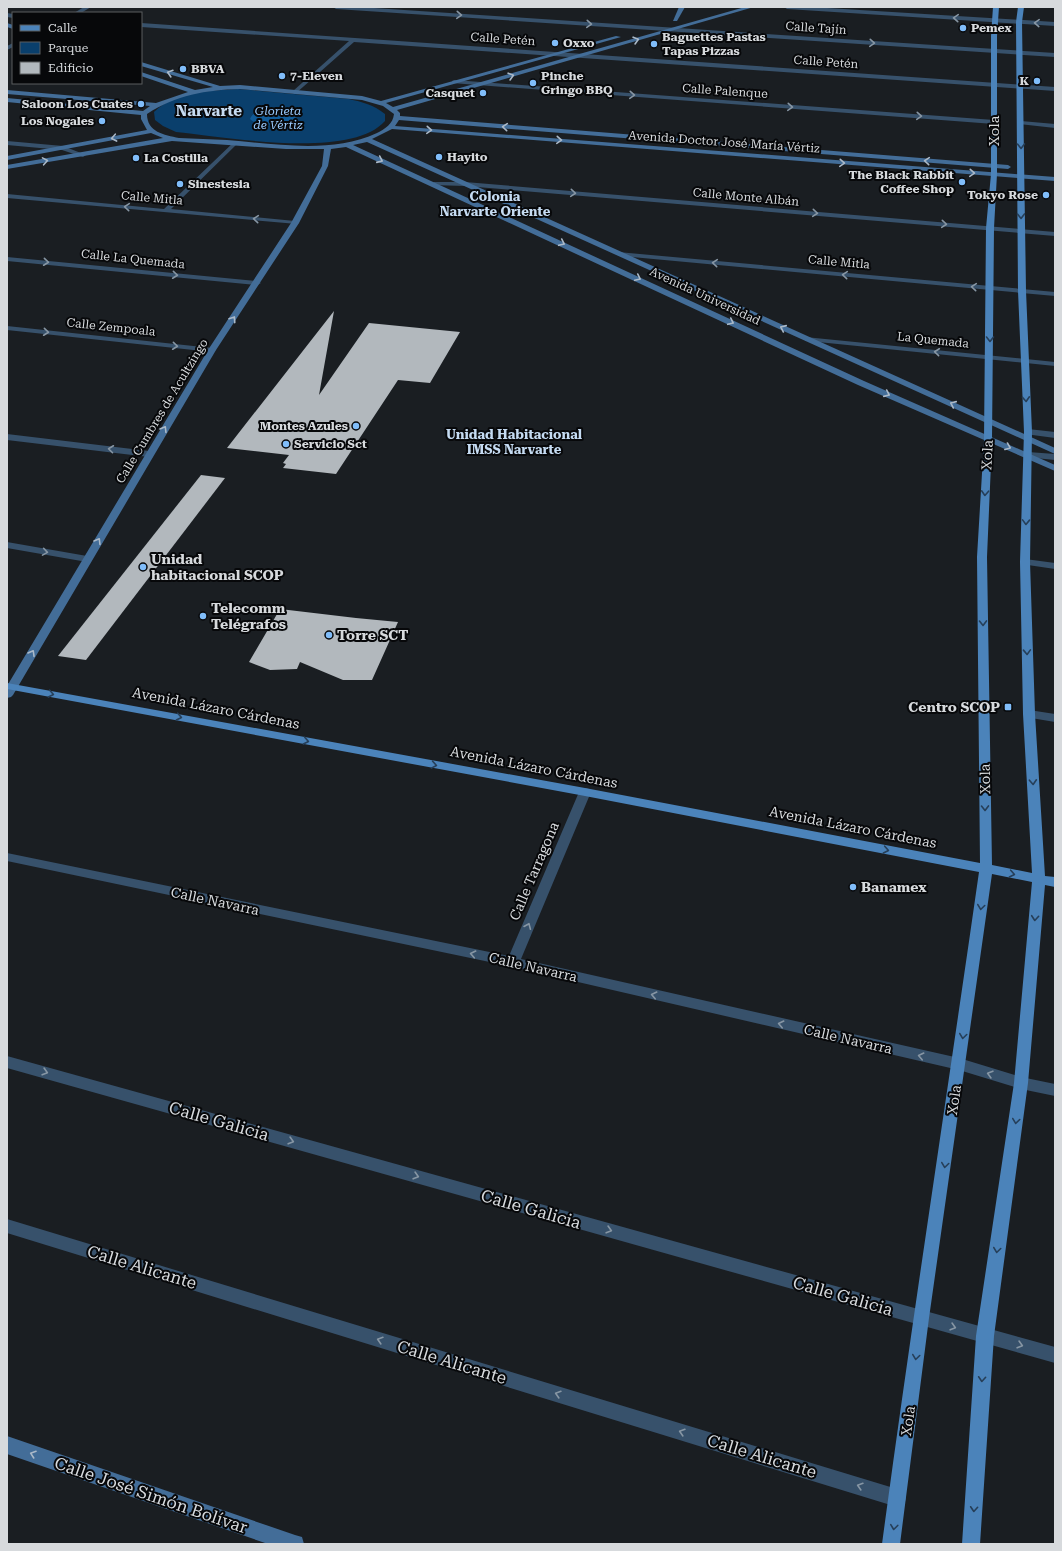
<svg xmlns="http://www.w3.org/2000/svg" width="1062" height="1551" font-family="'Roboto Serif',serif">
<rect width="100%" height="100%" fill="#1a1e22"/>
<path fill="#0a3f6c" d="M238 89 349 99C362 102 374 105 385 114V121C351 160 225 137 176 132L163 126 155 120 154 112C176 91 210 91 238 89Z"/>
<path fill="#105b99" d="M273 109C282 109 292 108 297 116 290 126 258 128 250 119 254 110 265 110 273 109Z"/>
<g fill="#b2b8bd">
<path d="M334 311 319 395 369 323 460 332 430 383 398 380 336 474 283 468 286 464 283 463 289 455 227 448Z"/>
<path d="M201 475 225 478 86 660 58 656Z"/>
<path d="M280 609 356 618 398 622 372 680H343L300 662 297 669 270 670 249 662Z"/>
</g>
<g fill="none" stroke-linecap="round" stroke-linejoin="round">
<g fill="#37516b" fill-rule="evenodd">
<path d="M84 7H91L81 13H74Z"/>
<path d="M333 7H359L1055 53V57L336 9Z"/>
<path d="M784 7H811L1055 22V26L787 9Z"/>
<path d="M7 13 13 14V18L7 17Z"/>
<path d="M141 23 1055 87V91L354 42 295 94 293 93V91L349 41 141 27Z"/>
<path d="M13 43V47L7 50V46Z"/>
<path d="M454 80 994 120 997 122 994 124 452 83V81Z"/>
<path d="M1021 121 1055 124V128L1019 124 1018 123Z"/>
<path d="M7 141 63 146 86 155 83 157 62 150 7 145Z"/>
<path d="M235 141 237 142V144L171 209 295 221 299 223 297 224 7 198V194L164 209Z"/>
<path d="M434 182H465L1055 232V236L465 186 432 185 431 184Z"/>
<path d="M618 252 1055 292V296L621 256H618Z"/>
<path d="M7 257 257 281 261 283 257 285 7 261Z"/>
<path d="M7 326 212 348 216 350 212 352 7 330Z"/>
<path d="M805 337 1055 362V366L808 341H805Z"/>
<path d="M1028 429 1055 432V438L1025 434 1024 432 1025 430Z"/>
<path d="M7 434 149 451 154 454 149 457 7 440Z"/>
<path d="M1028 452 1055 454V460L1025 457 1023 455 1025 453Z"/>
<path d="M7 542 87 556 92 559 87 562 7 548Z"/>
<path d="M1025 559 1055 563V569L1021 564 1020 562Z"/>
<path d="M1029 710 1055 714V722L1025 717 1023 714 1025 711Z"/>
<path d="M585 788 589 789 591 792 521 959 959 1058 1021 1077 1055 1084V1096L1021 1089 959 1070 513 967 7 861V853L509 956 579 792 581 789Z"/>
<path d="M7 1056 1055 1347V1363L7 1068Z"/>
<path d="M7 1219 897 1489 904 1491 906 1498 904 1505 897 1507 7 1233Z"/>
</g>
<g fill="#436d98" fill-rule="evenodd">
<path d="M679 7H685L677 21H673Z"/>
<path d="M745 7H754L397 110 400 113V116L1008 165 1011 167 1008 169 399 120 395 126 1055 177V181L392 129 372 139 1055 448V454L367 142 353 145 864 381 1055 465V471L858 385 346 147 331 149 328 166 299 223 216 350 13 695 11 697 7 698V686L208 350 291 223 322 166 324 149H286L172 141 7 169V165L163 138 151 133 7 160V156L147 130 141 119V115L7 102V98L143 111 150 106 7 94V90L156 103 188 92 141 76V72L195 90 213 87 141 66V62L220 86 240 85 362 96 381 101 616 36 621 37 386 103 393 107ZM240 89 362 100 383 106 394 114C393 124 385 129 377 133 331 154 277 144 227 140 211 139 195 139 179 138 164 135 147 132 147 114 176 95 206 90 240 89Z"/>
<path d="M7 23 13 25V29L7 27Z"/>
<path d="M7 1436 295 1535 302 1537 304 1544H268L7 1454Z"/>
</g>
<path fill="#4b83ba" fill-rule="evenodd" d="M993 7H999L997 36V174L994 228 992 440 987 557 992 865 1032 873 1023 714 1020 562 1024 432 1018 291 1016 22 1018 7H1024L1022 22 1026 291 1032 432 1030 562 1035 714 1045 876 1055 877V887L1045 885 1028 1083 994 1336 980 1544H962L976 1336 1014 1083 1032 882 992 874 929 1318 900 1544H882C912 1320 947 1096 979 872L585 796 7 689V683L585 788 980 863 977 557 984 440 986 228 991 174V36Z"/>
</g>
<defs><path id="oneway-chevron" d="M-2-3.5L2.5 0L-2 3.5" fill="none" stroke-width="1.6" stroke-linecap="round" stroke-linejoin="round"/></defs>
<g stroke="#8796a4">
<use href="#oneway-chevron" transform="translate(459 15) rotate(4)"/>
<use href="#oneway-chevron" transform="translate(956 18) rotate(-176)"/>
<use href="#oneway-chevron" transform="translate(1037 23) rotate(-177)"/>
<use href="#oneway-chevron" transform="translate(589 24) rotate(4)"/>
<use href="#oneway-chevron" transform="translate(872 43) rotate(4)"/>
<use href="#oneway-chevron" transform="translate(632 95) rotate(4)"/>
<use href="#oneway-chevron" transform="translate(790 107) rotate(4)"/>
<use href="#oneway-chevron" transform="translate(919 116) rotate(4)"/>
<use href="#oneway-chevron" transform="translate(573 193) rotate(5)"/>
<use href="#oneway-chevron" transform="translate(127 207) rotate(-175)"/>
<use href="#oneway-chevron" transform="translate(815 213) rotate(5)"/>
<use href="#oneway-chevron" transform="translate(256 219) rotate(-175)"/>
<use href="#oneway-chevron" transform="translate(944 224) rotate(5)"/>
<use href="#oneway-chevron" transform="translate(46 262) rotate(6)"/>
<use href="#oneway-chevron" transform="translate(715 263) rotate(-175)"/>
<use href="#oneway-chevron" transform="translate(175 275) rotate(6)"/>
<use href="#oneway-chevron" transform="translate(845 275) rotate(-175)"/>
<use href="#oneway-chevron" transform="translate(974 287) rotate(-175)"/>
<use href="#oneway-chevron" transform="translate(46 332) rotate(6)"/>
<use href="#oneway-chevron" transform="translate(175 346) rotate(6)"/>
<use href="#oneway-chevron" transform="translate(937 352) rotate(-174)"/>
<use href="#oneway-chevron" transform="translate(111 449) rotate(-173)"/>
<use href="#oneway-chevron" transform="translate(45 552) rotate(9)"/>
<use href="#oneway-chevron" transform="translate(528 926) rotate(-67)"/>
<use href="#oneway-chevron" transform="translate(473 954) rotate(-168)"/>
<use href="#oneway-chevron" transform="translate(654 995) rotate(-167)"/>
<use href="#oneway-chevron" transform="translate(781 1024) rotate(-167)"/>
<use href="#oneway-chevron" transform="translate(921 1056) rotate(-167)"/>
<use href="#oneway-chevron" transform="translate(45 1072) rotate(16)"/>
<use href="#oneway-chevron" transform="translate(990 1074) rotate(-164)"/>
<use href="#oneway-chevron" transform="translate(291 1141) rotate(16)"/>
<use href="#oneway-chevron" transform="translate(416 1176) rotate(16)"/>
<use href="#oneway-chevron" transform="translate(609 1230) rotate(16)"/>
<use href="#oneway-chevron" transform="translate(953 1327) rotate(16)"/>
<use href="#oneway-chevron" transform="translate(380 1340) rotate(-163)"/>
<use href="#oneway-chevron" transform="translate(1020 1345) rotate(16)"/>
<use href="#oneway-chevron" transform="translate(558 1394) rotate(-163)"/>
<use href="#oneway-chevron" transform="translate(682 1432) rotate(-163)"/>
<use href="#oneway-chevron" transform="translate(860 1486) rotate(-163)"/>
</g>
<g stroke="#abb9c8">
<use href="#oneway-chevron" transform="translate(636 40) rotate(-16)"/>
<use href="#oneway-chevron" transform="translate(170 73) rotate(-163)"/>
<use href="#oneway-chevron" transform="translate(511 76) rotate(-16)"/>
<use href="#oneway-chevron" transform="translate(505 127) rotate(-175)"/>
<use href="#oneway-chevron" transform="translate(429 130) rotate(4)"/>
<use href="#oneway-chevron" transform="translate(114 138) rotate(169)"/>
<use href="#oneway-chevron" transform="translate(559 140) rotate(4)"/>
<use href="#oneway-chevron" transform="translate(380 160) rotate(24)"/>
<use href="#oneway-chevron" transform="translate(45 161) rotate(-10)"/>
<use href="#oneway-chevron" transform="translate(927 161) rotate(-175)"/>
<use href="#oneway-chevron" transform="translate(842 163) rotate(4)"/>
<use href="#oneway-chevron" transform="translate(972 173) rotate(4)"/>
<use href="#oneway-chevron" transform="translate(562 243) rotate(25)"/>
<use href="#oneway-chevron" transform="translate(638 278) rotate(25)"/>
<use href="#oneway-chevron" transform="translate(233 319) rotate(-56)"/>
<use href="#oneway-chevron" transform="translate(731 322) rotate(25)"/>
<use href="#oneway-chevron" transform="translate(783 328) rotate(-156)"/>
<use href="#oneway-chevron" transform="translate(887 394) rotate(24)"/>
<use href="#oneway-chevron" transform="translate(953 404) rotate(-156)"/>
<use href="#oneway-chevron" transform="translate(164 429) rotate(-59)"/>
<use href="#oneway-chevron" transform="translate(1008 447) rotate(21)"/>
<use href="#oneway-chevron" transform="translate(98 541) rotate(-59)"/>
<use href="#oneway-chevron" transform="translate(32 653) rotate(-60)"/>
<use href="#oneway-chevron" transform="translate(33 1454) rotate(-161)"/>
</g>
<g stroke="#263f59">
<use href="#oneway-chevron" transform="translate(1021 146) rotate(89)"/>
<use href="#oneway-chevron" transform="translate(1021 216) rotate(89)"/>
<use href="#oneway-chevron" transform="translate(990 339) rotate(90)"/>
<use href="#oneway-chevron" transform="translate(1026 399) rotate(87)"/>
<use href="#oneway-chevron" transform="translate(985 493) rotate(93)"/>
<use href="#oneway-chevron" transform="translate(1026 522) rotate(92)"/>
<use href="#oneway-chevron" transform="translate(983 623) rotate(89)"/>
<use href="#oneway-chevron" transform="translate(1027 652) rotate(88)"/>
<use href="#oneway-chevron" transform="translate(51 694) rotate(11)"/>
<use href="#oneway-chevron" transform="translate(179 717) rotate(11)"/>
<use href="#oneway-chevron" transform="translate(306 741) rotate(11)"/>
<use href="#oneway-chevron" transform="translate(434 765) rotate(10)"/>
<use href="#oneway-chevron" transform="translate(1033 782) rotate(87)"/>
<use href="#oneway-chevron" transform="translate(985 808) rotate(89)"/>
<use href="#oneway-chevron" transform="translate(886 850) rotate(11)"/>
<use href="#oneway-chevron" transform="translate(1012 874) rotate(11)"/>
<use href="#oneway-chevron" transform="translate(981 907) rotate(98)"/>
<use href="#oneway-chevron" transform="translate(1035 918) rotate(95)"/>
<use href="#oneway-chevron" transform="translate(963 1036) rotate(98)"/>
<use href="#oneway-chevron" transform="translate(1016 1121) rotate(98)"/>
<use href="#oneway-chevron" transform="translate(945 1165) rotate(98)"/>
<use href="#oneway-chevron" transform="translate(997 1250) rotate(98)"/>
<use href="#oneway-chevron" transform="translate(916 1357) rotate(98)"/>
<use href="#oneway-chevron" transform="translate(982 1379) rotate(94)"/>
<use href="#oneway-chevron" transform="translate(974 1509) rotate(94)"/>
<use href="#oneway-chevron" transform="translate(894 1527) rotate(97)"/>
</g>
<g fill="#80bdfa" stroke="#07080a" stroke-width="1.5">
<circle cx="963" cy="28" r="4"/>
<circle cx="555" cy="43" r="4"/>
<circle cx="654" cy="44" r="4"/>
<circle cx="183" cy="69" r="4"/>
<circle cx="282" cy="76" r="4"/>
<circle cx="1037" cy="81" r="4"/>
<circle cx="533" cy="83" r="4"/>
<circle cx="483" cy="93" r="4"/>
<circle cx="141" cy="104" r="4"/>
<circle cx="102" cy="121" r="4"/>
<circle cx="439" cy="157" r="4"/>
<circle cx="136" cy="158" r="4"/>
<circle cx="962" cy="182" r="4"/>
<circle cx="180" cy="184" r="4"/>
<circle cx="1046" cy="195" r="4"/>
<circle cx="356" cy="426" r="4"/>
<circle cx="286" cy="444" r="4"/>
<circle cx="143" cy="567" r="4"/>
<circle cx="203" cy="616" r="4"/>
<circle cx="329" cy="635" r="4"/>
<rect x="1004" y="703" width="8" height="8" rx="2"/>
<circle cx="853" cy="887" r="4"/>
</g>
<g text-anchor="middle" dominant-baseline="central" stroke-width="4" stroke-linejoin="round" paint-order="stroke">
<g font-size="12" fill="#d7dadd" stroke="#07080a">
<text transform="translate(816 28) rotate(4)">Calle Tajín</text>
<text transform="translate(503 39) rotate(4)">Calle Petén</text>
<text transform="translate(826 62) rotate(4)">Calle Petén</text>
<text transform="translate(725 91) rotate(4)">Calle Palenque</text>
<text transform="translate(724 142) rotate(4)">Avenida Doctor José María Vértiz</text>
<text transform="translate(746 197) rotate(5)">Calle Monte Albán</text>
<text transform="translate(152 198) rotate(5)">Calle Mitla</text>
<text transform="translate(133 259) rotate(6)">Calle La Quemada</text>
<text transform="translate(839 262) rotate(5)">Calle Mitla</text>
<text transform="translate(705 296) rotate(25)">Avenida Universidad</text>
<text transform="translate(111 327) rotate(6)">Calle Zempoala</text>
<text transform="translate(933 340) rotate(6)">La Quemada</text>
<text transform="translate(162 411) rotate(-59)">Calle Cumbres de Acultzingo</text>
</g>
<g font-size="12" font-weight="bold" fill="#d7dadd" stroke="#07080a" text-anchor="start">
<text x="971" y="28">Pemex</text>
<text x="662" y="37">Baguettes Pastas<tspan x="662" dy="14">Tapas Pizzas</tspan></text>
<text x="563" y="43">Oxxo</text>
<text x="191" y="69">BBVA</text>
<text x="290" y="76">7-Eleven</text>
<text x="541" y="76">Pinche<tspan x="541" dy="14">Gringo BBQ</tspan></text>
<text x="1029" y="81" text-anchor="end">K</text>
<text x="475" y="93" text-anchor="end">Casquet</text>
<text x="133" y="104" text-anchor="end">Saloon Los Cuates</text>
<text x="94" y="121" text-anchor="end">Los Nogales</text>
<text x="447" y="157">Hayito</text>
<text x="144" y="158">La Costilla</text>
<text x="954" y="175" text-anchor="end">The Black Rabbit<tspan x="954" dy="14">Coffee Shop</tspan></text>
<text x="188" y="184">Sinestesia</text>
<text x="1038" y="195" text-anchor="end">Tokyo Rose</text>
<text x="348" y="426" text-anchor="end">Montes Azules</text>
<text x="294" y="444">Servicio Sct</text>
</g>
<g font-size="12" font-style="italic" fill="#99cbff" stroke="#07080a">
<text x="278" y="111">Glorieta<tspan x="278" dy="14">de Vértiz</tspan></text>
</g>
<g font-size="13" font-weight="bold" fill="#c5dbf2" stroke="#07080a">
<text x="495" y="196">Colonia<tspan x="495" dy="15">Narvarte Oriente</tspan></text>
<text x="514" y="434">Unidad Habitacional<tspan x="514" dy="15">IMSS Narvarte</tspan></text>
</g>
<g font-size="14" fill="#d7dadd" stroke="#07080a">
<text transform="translate(994 131) rotate(-90)">Xola</text>
<text transform="translate(987 455) rotate(-87)">Xola</text>
<text transform="translate(216 708) rotate(11)">Avenida Lázaro Cárdenas</text>
<text transform="translate(534 767) rotate(11)">Avenida Lázaro Cárdenas</text>
<text transform="translate(985 779) rotate(-91)">Xola</text>
<text transform="translate(853 827) rotate(11)">Avenida Lázaro Cárdenas</text>
<text transform="translate(534 871) rotate(-67)">Calle Tarragona</text>
<text transform="translate(215 901) rotate(12)">Calle Navarra</text>
<text transform="translate(533 967) rotate(13)">Calle Navarra</text>
<text transform="translate(848 1039) rotate(13)">Calle Navarra</text>
<text transform="translate(954 1100) rotate(-82)">Xola</text>
<text transform="translate(908 1421) rotate(-82)">Xola</text>
</g>
<g font-size="14" font-weight="bold" fill="#d7dadd" stroke="#07080a" text-anchor="start">
<text x="151" y="559">Unidad<tspan x="151" dy="16">habitacional SCOP</tspan></text>
<text x="211" y="608">Telecomm<tspan x="211" dy="16">Telégrafos</tspan></text>
<text x="337" y="635">Torre SCT</text>
<text x="1000" y="707" text-anchor="end">Centro SCOP</text>
<text x="861" y="887">Banamex</text>
</g>
<g font-size="15" font-weight="bold" fill="#c5dbf2" stroke="#07080a">
<text x="209" y="111">Narvarte</text>
</g>
<g font-size="17" fill="#d7dadd" stroke="#07080a">
<text transform="translate(219 1121) rotate(16)">Calle Galicia</text>
<text transform="translate(531 1209) rotate(16)">Calle Galicia</text>
<text transform="translate(142 1267) rotate(17)">Calle Alicante</text>
<text transform="translate(843 1296) rotate(16)">Calle Galicia</text>
<text transform="translate(452 1362) rotate(17)">Calle Alicante</text>
<text transform="translate(762 1456) rotate(17)">Calle Alicante</text>
<text transform="translate(151 1495) rotate(19)">Calle José Simón Bolívar</text>
</g>
</g>
<rect width="1062" height="1551" fill="none" stroke="#d7dadd" stroke-width="16"/>
<rect x="12" y="12" width="130" height="72" fill="#07080a" stroke="#5a5c5e"/>
<rect x="20" y="25" width="20" height="6" fill="#4b83ba" stroke="#5a5c5e"/>
<text x="48" y="32" font-size="12" fill="#d7dadd">Calle</text>
<rect x="20" y="42" width="20" height="12" fill="#0a3f6c" stroke="#5a5c5e"/>
<text x="48" y="52" font-size="12" fill="#d7dadd">Parque</text>
<rect x="20" y="62" width="20" height="12" fill="#b2b8bd" stroke="#5a5c5e"/>
<text x="48" y="72" font-size="12" fill="#d7dadd">Edificio</text>
</svg>
